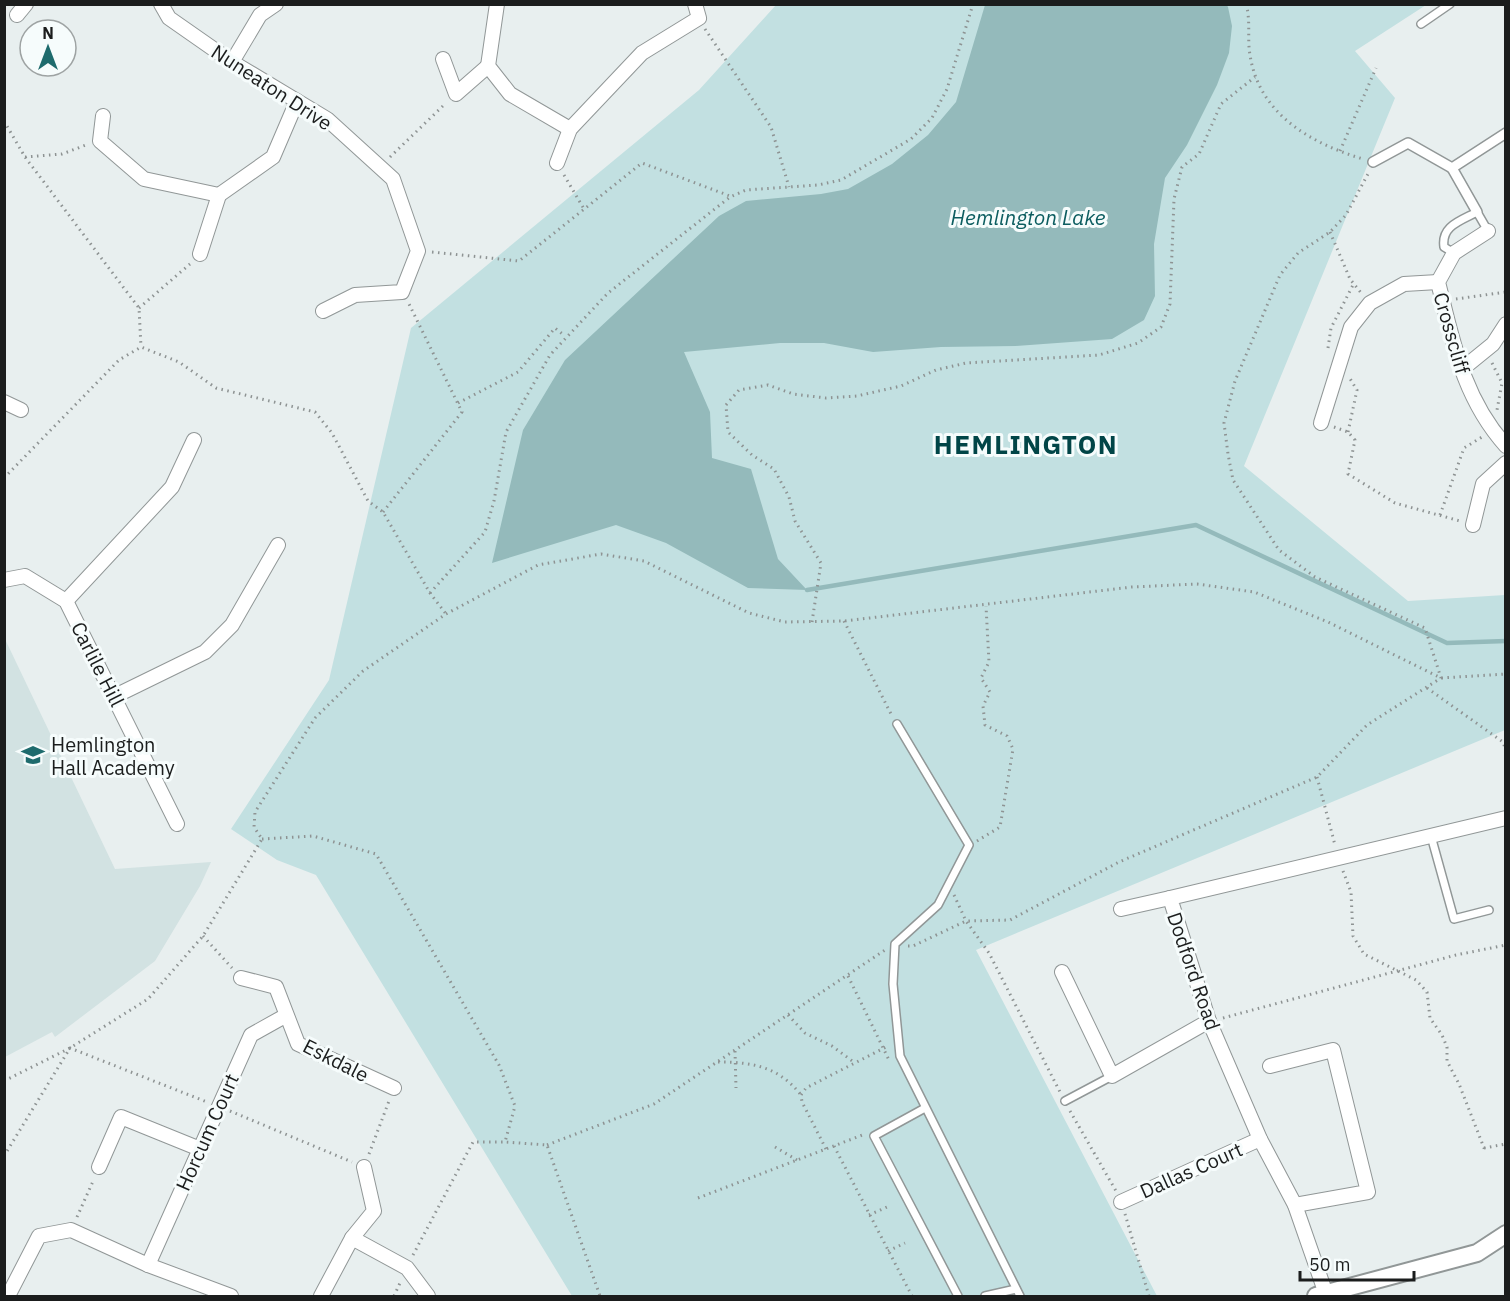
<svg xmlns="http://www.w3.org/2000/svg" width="1510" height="1301" font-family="'IBM Plex Sans',sans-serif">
<rect width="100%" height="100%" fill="#e8efef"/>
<path fill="#d2e2e2" d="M4 637 115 869 211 862 200 886 155 961 55 1037 52 1032 5 1057Z"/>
<path fill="#c2e0e1" d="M776 5H1426L1355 51 1395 98 1244 466 1408 601 1505 595V730L976 950 1157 1296H572L316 875 277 860 231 829 329 680 411 328 699 90Z"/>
<path fill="#94babb" d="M985 5 1226 4 1228 7 1232 26 1229 53 1217 85 1187 145 1165 178 1154 244 1155 296 1144 320 1112 339 1016 346 941 347 873 352 824 343H780L684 352 710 412 712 458 751 469 778 559 807 590 748 588 666 543 616 525 492 563 523 430 565 360 719 216 746 201 821 194 848 189 892 164 928 135 956 102Z"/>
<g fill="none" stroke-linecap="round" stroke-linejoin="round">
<path stroke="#94babb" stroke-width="4.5" d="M807 590 1196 525 1447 643 1506 641"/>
<g stroke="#919797" stroke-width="10">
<g id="service">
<path d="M1421 24 1450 4"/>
<path d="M1454 253 1444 247C1441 226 1460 221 1477 212L1488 231"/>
<path d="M897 724 969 845 938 905 895 944 893 984 900 1056 1020 1296"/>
<path d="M1431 836 1454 919 1489 910"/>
<path d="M1065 1101 1112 1076"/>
<path d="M925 1108 874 1136 958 1296"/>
<path d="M985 1296 1016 1289"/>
</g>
</g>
<g stroke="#919797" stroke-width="12">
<g id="pedestrian">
<path d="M1373 162 1408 143 1452 168 1506 133"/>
<path d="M1452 168 1477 212"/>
</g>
</g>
<g stroke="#919797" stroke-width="16">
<g id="minor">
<path d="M161 4 169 18 232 62 327 119 393 179 418 251 402 292 355 295 323 311"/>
<path d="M497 4 488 66 510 94 570 129"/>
<path d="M17 15 26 4"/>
<path d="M443 59 456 94 488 66"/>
<path d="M232 62 260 15 276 4"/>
<path d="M103 116 100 141 144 179 219 195 273 157 297 101"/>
<path d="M557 163 570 129 642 53 699 18 695 4"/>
<path d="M1488 231 1454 253 1438 282C1453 342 1463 398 1506 446"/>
<path d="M200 254 219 195"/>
<path d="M1461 370 1493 344 1506 324"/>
<path d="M4 402 21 410"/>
<path d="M1321 423 1351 327 1370 303 1404 284 1438 282"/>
<path d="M1473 525 1483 484 1506 463"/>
<path d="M4 580 25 576 66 601 177 824"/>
<path d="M66 601 172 487 194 440"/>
<path d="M115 696 205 652 232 625 278 545"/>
<path d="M1121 909 1170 898"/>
<path d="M1062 972 1112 1076 1209 1021"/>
<path d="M241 978 276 987 298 1044 394 1088"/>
<path d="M1270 1066 1333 1050 1368 1192 1295 1205"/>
<path d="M99 1167 121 1117 200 1149"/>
<path d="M1121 1202 1260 1139"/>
<path d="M352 1238 407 1268 428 1296"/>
<path d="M148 1265 251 1035 285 1016"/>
<path d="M1326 1294 1295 1205 1260 1139 1209 1021 1170 898 1506 818"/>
<path d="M8 1296 39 1236 71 1230 148 1265 231 1296"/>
<path d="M321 1296 352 1238 374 1211 364 1167"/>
</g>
</g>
<g stroke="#919797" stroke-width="20">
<path id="tertiary" d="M1316 1296 1477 1253 1506 1234"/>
</g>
<g stroke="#8e9393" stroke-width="3" stroke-dasharray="1.5 4.5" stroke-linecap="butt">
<path d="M1246 4C1251 21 1247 39 1250 55 1259 114 1310 143 1363 159"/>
<path d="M705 29 771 127 789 187"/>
<path d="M4 121 25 157 139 308 141 347"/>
<path d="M1340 151 1376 68"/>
<path d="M25 157 62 154 86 145"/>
<path d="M390 157 446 103"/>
<path d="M564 175 584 209"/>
<path d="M1330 232 1350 279 1362 294"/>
<path d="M432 252 519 261 642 163 730 196"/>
<path d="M1456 299 1506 292"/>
<path d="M139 308 190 264"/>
<path d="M1328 348 1331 328 1354 283"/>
<path d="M1492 363 1502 383 1497 410"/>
<path d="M458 403 518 372 555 328 565 336"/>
<path d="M1334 427 1348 432 1355 440 1348 474 1395 503 1460 521"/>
<path d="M1348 432 1357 390 1349 377"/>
<path d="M4 478 119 360 141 347 179 362 216 388 315 412 332 433 368 501 383 512 430 593 446 614"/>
<path d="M383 512 462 412 409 304"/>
<path d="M1440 515 1464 448 1482 437"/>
<path d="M430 593 485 532 494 501 506 432 550 355 608 293 730 197 746 190 818 185 841 180 911 139 932 118 947 89 973 4"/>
<path d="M844 621 892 716"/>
<path d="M812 622 821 563 795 521 789 497 774 469 752 455 728 432 726 405 739 390 768 385 793 394 826 398 857 396 901 386 936 370 966 363 1099 355 1138 343 1161 327 1170 304 1174 199 1182 167 1199 154 1221 104 1255 77"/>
<path d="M1427 688 1503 742 1506 751"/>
<path d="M1317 777 1335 845"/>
<path d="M262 839 313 836 376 854 499 1065 515 1106 505 1142 547 1145 600 1296"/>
<path d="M977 841 1000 827 1013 749 1007 736 985 725 983 706 990 692 981 678 989 662 986 606"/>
<path d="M1343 871 1351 892 1353 936 1364 954 1416 980 1427 992 1430 1018 1442 1035 1447 1047V1061L1459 1084 1486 1153"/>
<path d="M954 895 966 921 989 953 1060 1092"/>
<path d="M203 936 232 968"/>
<path d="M908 946H913L966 921 1010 920 1119 862 1317 777 1367 725 1441 678 1425 628 1315 577 1279 550 1233 480 1228 454 1224 423 1235 381 1280 275 1298 253 1330 232 1346 215 1369 172"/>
<path d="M848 976 889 1060"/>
<path d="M788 1015 805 1033 832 1046 855 1063"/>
<path d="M1223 1018 1456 955 1506 945"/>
<path d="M735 1051 736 1088"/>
<path d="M718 1062C753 1062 779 1067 801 1095"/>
<path d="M4 1081 70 1048 148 999 203 936 262 839 254 827 255 812 315 718 363 671 446 614 538 565 601 554 644 561 749 613 785 622 844 621 1132 587 1197 584 1254 592 1328 622 1441 678 1506 674"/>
<path d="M230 1111 352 1162"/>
<path d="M1070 1111 1116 1191"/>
<path d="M547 1145 654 1104 885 950"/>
<path d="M834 1146 912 1296"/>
<path d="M775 1147 797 1160"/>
<path d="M1484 1148 1506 1144"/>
<path d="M826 1149 802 1102 801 1095 806 1088 888 1046"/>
<path d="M369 1154 389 1101"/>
<path d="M4 1156 70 1048 207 1102"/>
<path d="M698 1198 865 1134"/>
<path d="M1125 1214 1149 1296"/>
<path d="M869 1215 887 1207"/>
<path d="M77 1217 94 1179"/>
<path d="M888 1251 905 1243"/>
<path d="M413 1255 473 1142H505"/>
<path d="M394 1296 400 1283"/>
</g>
<use href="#service" stroke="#fff" stroke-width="7"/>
<use href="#pedestrian" stroke="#fff" stroke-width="9"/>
<use href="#minor" stroke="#fff" stroke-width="14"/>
<use href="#tertiary" stroke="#fff" stroke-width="16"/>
</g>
<defs>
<g id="school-bare" transform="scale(1.8)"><path d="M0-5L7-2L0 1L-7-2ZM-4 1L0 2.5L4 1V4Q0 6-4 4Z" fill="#1e6b6d" stroke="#f6fcfc" stroke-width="2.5" paint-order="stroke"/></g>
</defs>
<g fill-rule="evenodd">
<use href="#school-bare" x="33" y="755"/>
</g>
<g text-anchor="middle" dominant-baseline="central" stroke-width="6" stroke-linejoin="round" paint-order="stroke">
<g font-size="20" fill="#1b1d1d" stroke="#f6fcfc">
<text transform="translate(272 87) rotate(33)">Nuneaton Drive</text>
<text transform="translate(1452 333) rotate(74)">Crosscliff</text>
<text transform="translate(98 664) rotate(63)">Carlile Hill</text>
<text transform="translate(1194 971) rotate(71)">Dodford Road</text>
<text transform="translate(336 1060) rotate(27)">Eskdale</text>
<text transform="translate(207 1132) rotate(-66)">Horcum Court</text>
<text transform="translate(1191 1170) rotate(-24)">Dallas Court</text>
</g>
<g font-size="20" fill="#1b1d1d" stroke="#f6fcfc" text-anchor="start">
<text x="51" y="744">Hemlington<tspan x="51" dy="23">Hall Academy</tspan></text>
</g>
<g font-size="21" font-style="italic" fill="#0c5d60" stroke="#f6fcfc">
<text x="1028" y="217">Hemlington Lake</text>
</g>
<g font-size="26" font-weight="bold" letter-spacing="1.5" fill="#014547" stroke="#f6fcfc">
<text x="1026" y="444">HEMLINGTON</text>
</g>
</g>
<rect width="1510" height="1301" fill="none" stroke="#1b1d1d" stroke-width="12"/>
<g transform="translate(48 48)"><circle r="28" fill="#f6fcfc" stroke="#9ea3a3" stroke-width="1.5"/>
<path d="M0-4.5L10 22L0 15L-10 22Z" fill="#1e6b6d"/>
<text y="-9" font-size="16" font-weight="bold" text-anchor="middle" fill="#1b1d1d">N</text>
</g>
<path d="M1300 1271v9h114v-9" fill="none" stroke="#1b1d1d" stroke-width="3"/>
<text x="1309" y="1271" font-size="18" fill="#1b1d1d" stroke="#f6fcfc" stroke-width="4.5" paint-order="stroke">50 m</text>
</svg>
